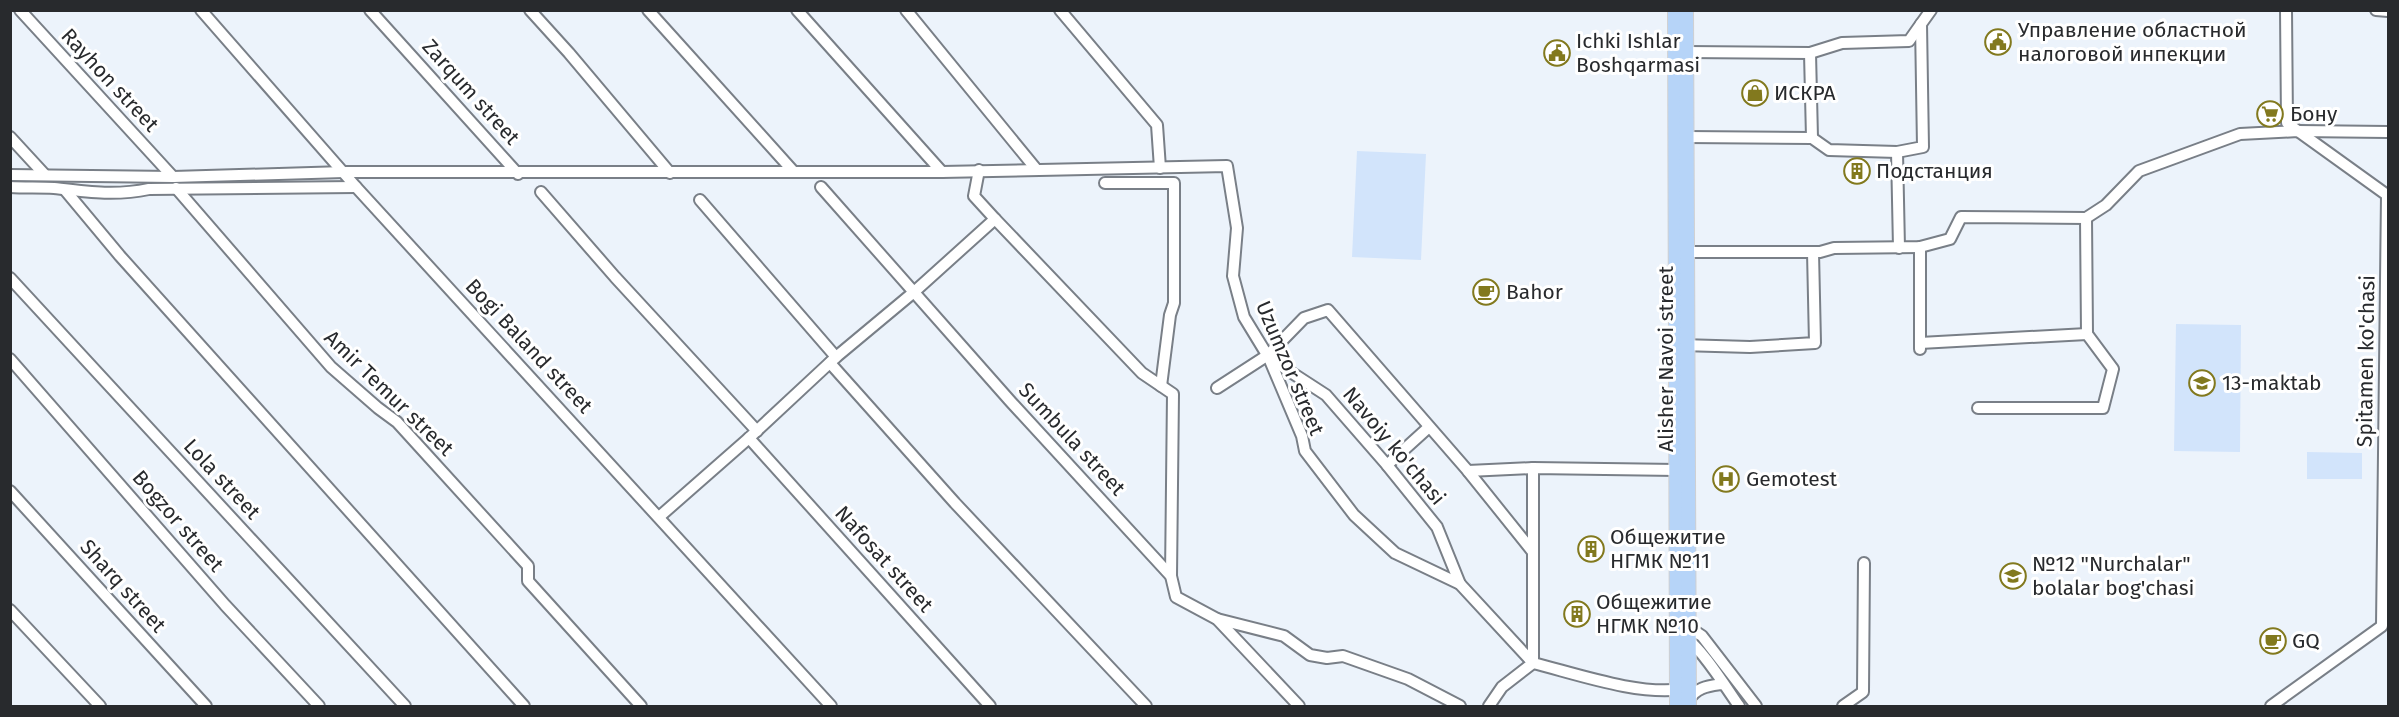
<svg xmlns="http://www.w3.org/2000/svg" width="2399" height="717" font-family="'Fira Sans',sans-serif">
<rect width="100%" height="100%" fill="#ecf3fb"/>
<g fill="#d2e4fb">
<path d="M1357 151 1426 154 1421 260 1352 257Z"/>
<path d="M2176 324 2241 325 2240 452 2174 451Z"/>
<path d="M2307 452 2362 453V479H2307Z"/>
</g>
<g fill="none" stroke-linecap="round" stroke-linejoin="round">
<g stroke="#797f87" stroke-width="14">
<g id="minor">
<path d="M20 10 173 177"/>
<path d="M201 10 356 187 831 706"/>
<path d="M370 10 518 174"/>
<path d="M530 10 569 53 670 173"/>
<path d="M648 10 793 171"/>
<path d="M797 10 942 172"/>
<path d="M906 10 1036 169"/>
<path d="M1060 10 1157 125 1160 168"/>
<path d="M2376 10 2388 11"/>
<path d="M1686 52 1810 53 1842 43 1909 41 1921 24"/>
<path d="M1810 53 1812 138"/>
<path d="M10 137 45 175"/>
<path d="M1686 137 1812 138 1829 150 1897 152 1923 147 1921 24 1931 10"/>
<path d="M1897 152 1899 248"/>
<path d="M10 175 173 177 344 172H942L1227 166 1237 228 1233 276 1244 317 1269 358 1302 436 1305 451 1354 515 1395 553 1460 584 1533 663"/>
<path d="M1105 183H1174V303L1170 315 1161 386"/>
<path d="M10 187C25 188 40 187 54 188 88 192 115 196 149 189L356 187"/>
<path d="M821 187 1011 402 1171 576 1176 597 1217 619 1299 706"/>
<path d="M176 188 331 367 378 408 397 422 528 566V581L641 706"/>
<path d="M65 190 120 256 524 706"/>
<path d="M541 192 615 277 757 431"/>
<path d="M700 200 836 357"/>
<path d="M2086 218 2106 205 2139 171 2240 134 2298 131 2388 132"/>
<path d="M2086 218 2087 334"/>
<path d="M995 219 1142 373 1173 394 1171 576"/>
<path d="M1682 252H1820L1834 248 1920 247 1950 239 1961 217 2086 218"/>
<path d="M10 278 405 706"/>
<path d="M1920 343 2087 334"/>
<path d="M1681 345 1750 347 1815 343 1813 252"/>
<path d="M1920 349V247"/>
<path d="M1269 358 1326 395 1387 465 1437 527 1460 584"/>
<path d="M10 359 225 605 319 706"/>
<path d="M830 363 955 503 1146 706"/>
<path d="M1217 388 1268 355 1304 318 1328 310 1468 471 1533 552"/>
<path d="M1978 408H2103L2113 369 2087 334"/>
<path d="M749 438 990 706"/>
<path d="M1387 465 1429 427"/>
<path d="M1533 468V663"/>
<path d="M1468 471 1533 468 1677 470"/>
<path d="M10 491 206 706"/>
<path d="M659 517 749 438 836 357 914 292 995 219 974 196 979 170"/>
<path d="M10 610 100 706"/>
<path d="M1217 619 1284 636 1310 655 1327 658 1343 656 1408 679 1460 706"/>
<path d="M1684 624 1702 636 1756 706"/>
<path d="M1685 638C1699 644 1729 692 1739 706"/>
<path d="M1689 700C1696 687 1709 686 1722 684"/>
<path d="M1489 706 1502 687 1533 663C1577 674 1639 696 1683 689"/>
<path d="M1843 706 1863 692 1864 563"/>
<path d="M2271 706 2382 626 2387 195 2287 123 2286 10"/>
</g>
</g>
<g stroke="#d0d0d1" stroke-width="16">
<g id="major">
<path d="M1675 10 1677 706"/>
<path d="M1686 10 1689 706"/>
</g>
</g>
<use href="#minor" stroke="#fff" stroke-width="10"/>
<use href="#major" stroke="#b6d4f8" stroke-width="14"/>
</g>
<defs>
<g id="civic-ring" transform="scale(1.35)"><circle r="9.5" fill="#fff" stroke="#82791e" stroke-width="1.5"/><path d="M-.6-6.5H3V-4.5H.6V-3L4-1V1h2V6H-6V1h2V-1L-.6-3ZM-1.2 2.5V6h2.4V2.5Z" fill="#82791e"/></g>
<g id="shop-ring" transform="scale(1.35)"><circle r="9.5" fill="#fff" stroke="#82791e" stroke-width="1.5"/><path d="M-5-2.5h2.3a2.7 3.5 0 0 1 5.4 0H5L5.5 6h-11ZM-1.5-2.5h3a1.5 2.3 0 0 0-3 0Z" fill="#82791e"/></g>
<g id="supermarket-ring" transform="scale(1.35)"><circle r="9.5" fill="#fff" stroke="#82791e" stroke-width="1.5"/><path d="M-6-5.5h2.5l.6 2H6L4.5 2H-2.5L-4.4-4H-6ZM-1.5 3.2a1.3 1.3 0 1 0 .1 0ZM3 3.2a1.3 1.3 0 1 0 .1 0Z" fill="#82791e"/></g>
<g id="building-ring" transform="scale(1.35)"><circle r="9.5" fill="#fff" stroke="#82791e" stroke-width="1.5"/><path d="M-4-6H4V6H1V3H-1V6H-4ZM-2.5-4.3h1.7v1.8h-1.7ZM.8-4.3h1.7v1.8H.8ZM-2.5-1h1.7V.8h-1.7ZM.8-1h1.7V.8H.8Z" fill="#82791e"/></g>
<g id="cafe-ring" transform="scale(1.35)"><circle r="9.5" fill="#fff" stroke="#82791e" stroke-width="1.5"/><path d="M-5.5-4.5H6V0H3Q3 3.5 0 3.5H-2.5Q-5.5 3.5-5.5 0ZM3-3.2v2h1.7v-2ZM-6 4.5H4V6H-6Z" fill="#82791e"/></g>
<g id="school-ring" transform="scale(1.35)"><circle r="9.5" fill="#fff" stroke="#82791e" stroke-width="1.5"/><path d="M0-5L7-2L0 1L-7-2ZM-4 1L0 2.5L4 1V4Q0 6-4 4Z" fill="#82791e"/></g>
<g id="hospital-ring" transform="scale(1.35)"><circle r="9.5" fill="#fff" stroke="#82791e" stroke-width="1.5"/><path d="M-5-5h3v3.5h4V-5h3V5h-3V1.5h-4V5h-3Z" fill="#82791e"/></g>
</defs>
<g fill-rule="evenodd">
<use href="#civic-ring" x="1998" y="42"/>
<use href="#civic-ring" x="1557" y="53"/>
<use href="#shop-ring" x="1755" y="93"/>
<use href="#supermarket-ring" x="2270" y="114"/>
<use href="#building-ring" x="1857" y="171"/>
<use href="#cafe-ring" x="1486" y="292"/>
<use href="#school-ring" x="2202" y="383"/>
<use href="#hospital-ring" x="1726" y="479"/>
<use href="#building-ring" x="1591" y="549"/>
<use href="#school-ring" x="2013" y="576"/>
<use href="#building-ring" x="1577" y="614"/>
<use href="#cafe-ring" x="2273" y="641"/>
</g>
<g text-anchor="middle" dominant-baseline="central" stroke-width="6" stroke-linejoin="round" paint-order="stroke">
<g font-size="21" fill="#282a2d" stroke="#fff" text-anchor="start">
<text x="2018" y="30">Управление областной<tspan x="2018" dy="24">налоговой инпекции</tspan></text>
<text x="1576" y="41">Ichki Ishlar<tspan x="1576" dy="24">Boshqarmasi</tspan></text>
<text x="1774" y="93">ИСКРА</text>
<text x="2290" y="114">Бону</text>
<text x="1876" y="171">Подстанция</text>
<text x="1506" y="292">Bahor</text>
<text x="2222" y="383">13-maktab</text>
<text x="1746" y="479">Gemotest</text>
<text x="1610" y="537">Общежитие<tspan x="1610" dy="24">НГМК №11</tspan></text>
<text x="2032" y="564">№12 "Nurchalar"<tspan x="2032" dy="24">bolalar bog'chasi</tspan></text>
<text x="1596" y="602">Общежитие<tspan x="1596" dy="24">НГМК №10</tspan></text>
<text x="2292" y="641">GQ</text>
</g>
<g font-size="21" fill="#282a2d" stroke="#fff">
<text transform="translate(110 80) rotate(47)">Rayhon street</text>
<text transform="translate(471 92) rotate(48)">Zarqum street</text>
<text transform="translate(529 346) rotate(47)">Bogi Baland street</text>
<text transform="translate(1666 359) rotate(-90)">Alisher Navoi street</text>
<text transform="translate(2366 361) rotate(-89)">Spitamen ko'chasi</text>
<text transform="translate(1290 368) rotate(67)">Uzumzor street</text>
<text transform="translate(389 393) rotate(44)">Amir Temur street</text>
<text transform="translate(1072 439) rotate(47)">Sumbula street</text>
<text transform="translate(1394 446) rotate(50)">Navoiy ko'chasi</text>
<text transform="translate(222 479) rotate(47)">Lola street</text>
<text transform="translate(178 521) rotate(49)">Bogzor street</text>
<text transform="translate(884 559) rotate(48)">Nafosat street</text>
<text transform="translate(123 586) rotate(48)">Sharq street</text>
</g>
</g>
<rect width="2399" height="717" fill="none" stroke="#282a2d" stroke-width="24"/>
</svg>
